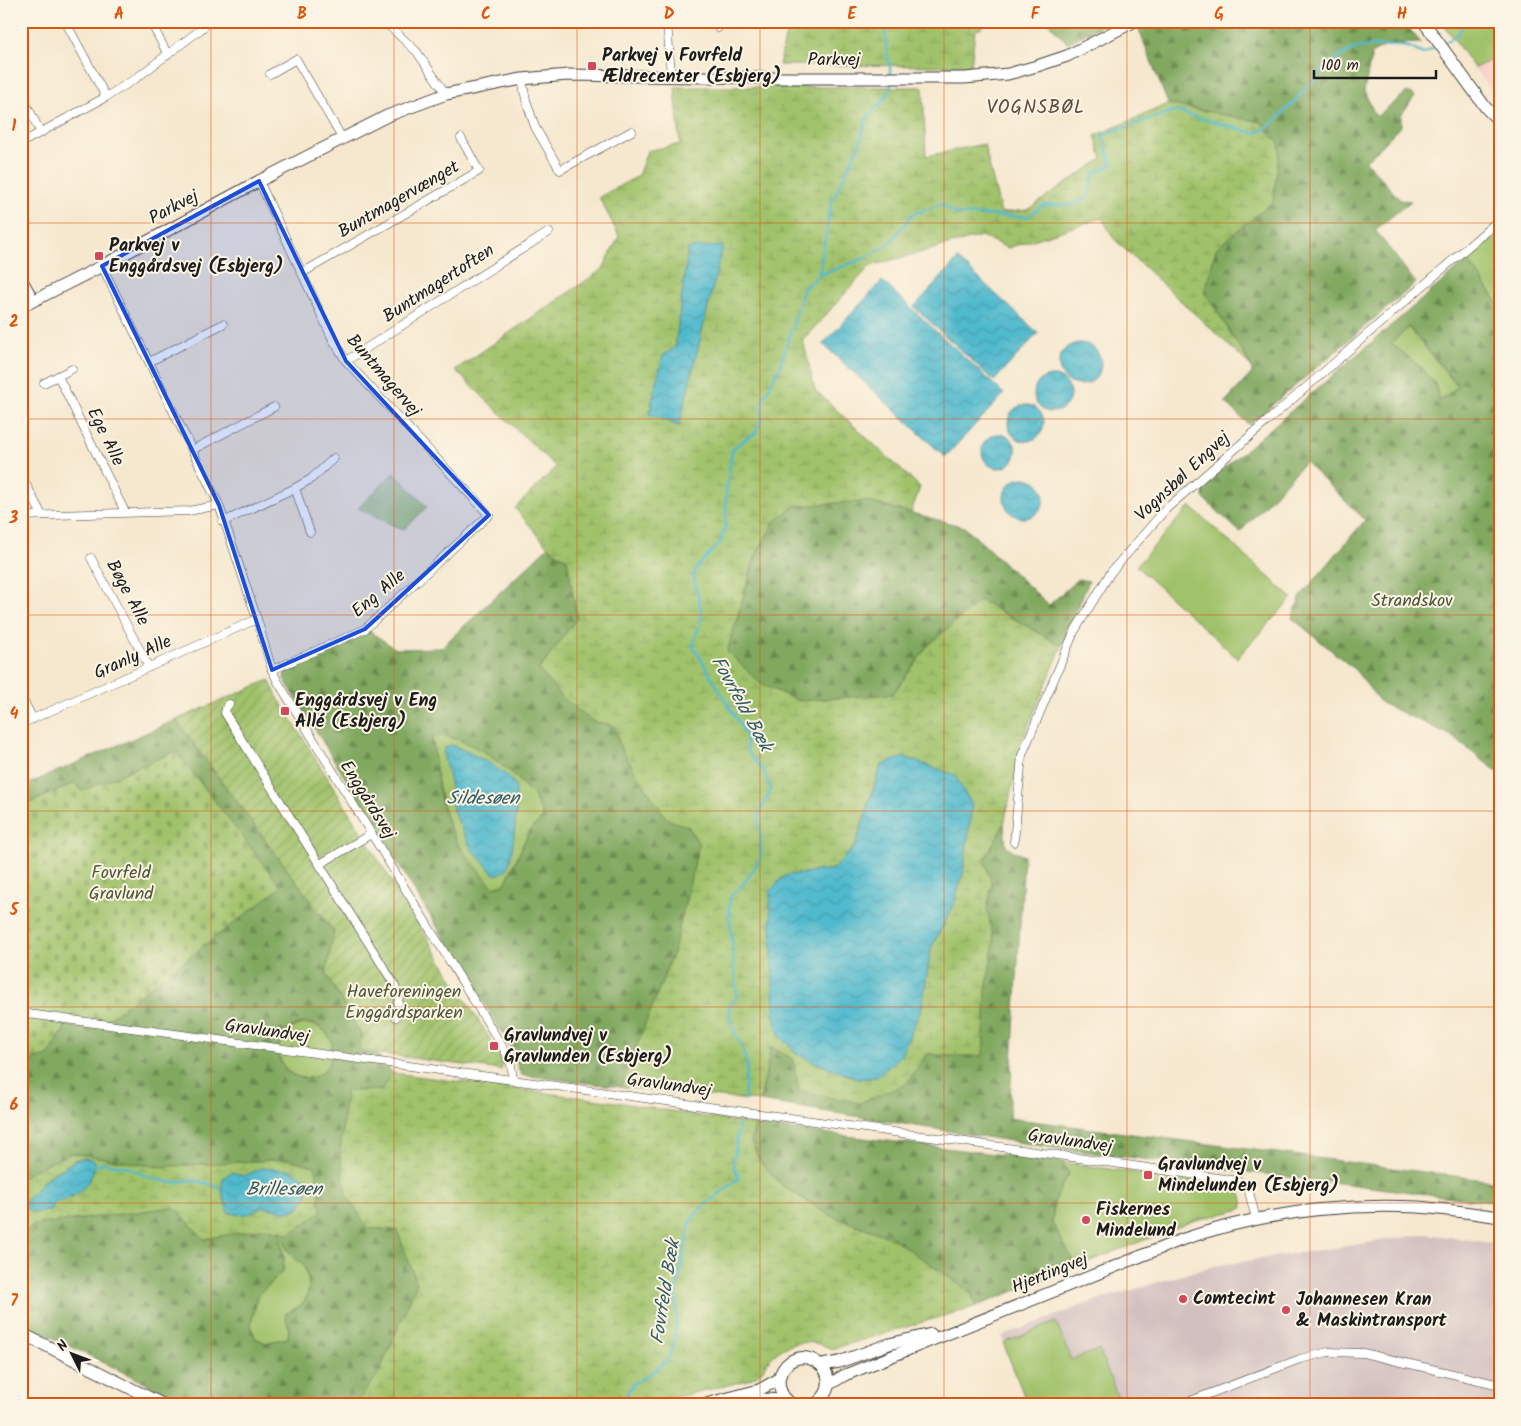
<svg xmlns="http://www.w3.org/2000/svg" width="1521" height="1426" font-family="Kalam,sans-serif">
<defs>
<pattern id="forest-firs" width="22" height="20" patternUnits="userSpaceOnUse" patternTransform="scale(1.25)"><rect width="22" height="20" fill="#80a85f"/><path d="M5 1l3.5 6h-7zM16 11l3.5 6h-7z" fill="#68884e"/></pattern>
<pattern id="wetland-marsh" width="20" height="14" patternUnits="userSpaceOnUse" patternTransform="scale(1.25)"><rect width="20" height="14" fill="#a0c26b"/><path d="M1 5h8M5 5V1M11 12h8M15 12V8" fill="none" stroke="#89a65c"/></pattern>
<pattern id="cemetery-stones" width="16" height="16" patternUnits="userSpaceOnUse" patternTransform="scale(1.25)"><rect width="16" height="16" fill="#a0c26b"/><path d="M2 7V4a2 2 0 0 1 4 0v3zM10 15v-3a2 2 0 0 1 4 0v3z" fill="#89a65c"/></pattern>
<pattern id="garden-furrows" width="10" height="10" patternUnits="userSpaceOnUse" patternTransform="scale(1.25)"><rect width="10" height="10" fill="#a0c26b"/><path d="M-1 1l2-2M0 10L10 0M9 11l2-2" fill="none" stroke="#89a65c"/></pattern>
<pattern id="water-waves" width="16" height="10" patternUnits="userSpaceOnUse" patternTransform="scale(1.25)"><rect width="16" height="10" fill="#4fb9cd"/><path d="M0 5q4-4 8 0t8 0" fill="none" stroke="#449eaf"/></pattern>
</defs>
<rect width="100%" height="100%" fill="#fcf5e5"/>
<filter id="ink" filterUnits="userSpaceOnUse"><feTurbulence type="fractalNoise" baseFrequency=".02" numOctaves="2"/><feDisplacementMap in="SourceGraphic" scale="10" xChannelSelector="R" yChannelSelector="G"/><feConvolveMatrix kernelMatrix="1 2 1 2 8 2 1 2 1" color-interpolation-filters="sRGB"/></filter>
<filter id="wash" filterUnits="userSpaceOnUse"><feTurbulence type="fractalNoise" baseFrequency=".0096" numOctaves="4" result="noise"/><feDisplacementMap in="SourceGraphic" scale="20" xChannelSelector="R" yChannelSelector="G"/><feGaussianBlur stdDeviation="1.12" result="paint"/><feColorMatrix in="noise" values="0 0 0 0 0 0 0 0 0 0 0 0 0 0 0 0 0 1.4 0 .05"/><feComposite in="paint" operator="in"/></filter>
<g filter="url(#wash)">
<rect width="100%" height="100%" fill="#f6e8cf"/>
<path fill="#f7d1c6" d="M1500 56V101L1474 68Z"/>
<path fill="#d2bfbf" d="M1427 1234 1500 1244V1405H1026L1002 1336 1097 1300 1213 1266Z"/>
<g fill="#a0c26b" stroke="#5e6f44">
<path d="M1441 21H1500V56L1474 68Z"/>
<path d="M1500 233V306L1468 260Z"/>
<path d="M1408 327 1458 387 1439 402 1391 343Z"/>
<path d="M394 473 427 507 403 530 358 508Z"/>
<path d="M1190 506 1292 598 1237 658 1136 566Z"/>
<path d="M446 736 460 740 485 752 513 774 534 796 544 817 530 830 505 884 493 887C478 869 459 850 450 828 438 799 436 768 432 737Z"/>
<circle cx="306" cy="1051" r="27"/>
<path d="M1062 1162 1231 1187C1240 1190 1246 1199 1242 1209L1196 1220 1075 1267 1070 1255 1052 1223 1054 1203 1061 1187 1069 1174Z"/>
<path d="M281 1239H285L287 1250 303 1263 308 1279 309 1290 306 1299 300 1306 285 1314 289 1329 288 1338 265 1343 255 1338 251 1324 258 1295 283 1271 284 1258Z"/>
<path d="M1056 1322 1071 1360 1099 1350 1121 1405H1028L1003 1343Z"/>
</g>
<g fill="url(#forest-firs)" stroke="#4e623e" fill-rule="evenodd">
<path d="M1047 21H1111L1067 43Z"/>
<path d="M1157 21H1403L1421 43 1390 44 1372 53 1364 91 1376 117 1407 92 1415 96 1401 115V126L1366 161 1400 200 1411 201 1375 230 1416 283 1249 425 1225 402 1252 373 1251 366 1205 292 1216 248 1273 202 1260 122 1168 104 1139 30Z"/>
<path d="M1468 260 1500 306V774L1450 735 1381 703 1355 670 1292 618 1301 596 1365 520 1305 462 1240 532 1203 498V486ZM1409 327 1458 386 1440 401 1435 384 1421 367 1391 343Z"/>
<path d="M866 501 965 527 1049 605 1078 579 1089 581 1062 646 980 600 927 647 893 694 798 701 761 684 727 651 755 557 774 522 794 506Z"/>
<path d="M548 547 567 559 577 618 539 670 563 698 592 721 615 725 621 749 668 819 688 826 699 844 674 950 621 1087 521 1075 508 1042 284 679 285 668 369 631 396 649 441 648ZM446 736 460 740 485 752 513 774 534 796 543 817 530 830 505 884 493 887C478 869 459 850 450 828 438 799 436 768 432 737Z"/>
<path d="M176 720 334 932 326 974 362 1037 393 1073 382 1090 368 1228 397 1230 417 1283 379 1373 355 1405H190L21 1322V1235L34 1225 174 1207 204 1239 266 1228 289 1234 288 1159 158 1167 72 1153 21 1179V1061L23 1062 48 1056 66 1026 176 751 82 791 74 783 21 807V787ZM304 1023C308 1024 312 1024 315 1025 347 1037 331 1086 298 1077 291 1075 285 1070 281 1063 275 1050 280 1033 293 1027 296 1025 301 1024 304 1023ZM281 1239H284C288 1253 289 1256 303 1263 313 1286 311 1305 285 1314L289 1328 288 1338 265 1343 255 1338 251 1324 258 1295 283 1271 284 1258Z"/>
<path d="M1004 824 1006 847 1024 856 1009 1118 1500 1182V1203L1054 1148 760 1101 771 1047 793 1059 906 1084 927 1054 950 1056 986 990 994 942 987 909 992 884 984 860Z"/>
<path d="M755 1125 1062 1162 1069 1174 1061 1187 1054 1203 1052 1223 1070 1255 1075 1267 977 1306 970 1292 894 1239 829 1215 783 1186 762 1165 751 1142Z"/>
</g>
<g fill="url(#wetland-marsh)" stroke="#5e6f44" fill-rule="evenodd">
<path d="M789 21H991L975 31 971 66 779 65Z"/>
<path d="M675 87H923L926 156 984 144 1001 213 1027 210 1102 159 1095 136 1168 104 1261 122 1280 145 1273 202 1216 248 1205 292 1251 366 1115 240 1102 218 1008 248 981 236 870 266 803 340 815 390 920 487 911 513 866 501 794 506 774 522 755 557 727 651 761 684 798 701 893 694 927 647 980 600 1062 646 1022 741 1004 824 984 860 992 884 987 909 994 942 986 990 983 1056H950L927 1054 906 1084 860 1103 799 1091 793 1059 771 1047 760 1101 621 1087 674 950 699 844 688 826 668 820 643 784 621 749 615 726 592 721 563 698 539 670 577 618 567 559 548 547 515 508 556 467 455 370 603 269 619 236 599 197 638 176 647 151 680 144ZM881 765 953 907 931 948 922 1007 900 1057 859 1079 811 1061 795 1052 780 1037 784 876 833 869 855 846Z"/>
<path d="M393 1073 616 1102 755 1125 751 1142 762 1165 783 1186 829 1215 894 1239 970 1292 977 1306 832 1349C810 1338 788 1341 771 1358 766 1362 764 1370 759 1374 755 1377 749 1379 745 1381L642 1405H355L379 1373 417 1283 397 1230 368 1228 346 1194 340 1154 346 1091 382 1090Z"/>
<path d="M72 1153 158 1167 288 1159 316 1167 321 1212 289 1234 266 1228 204 1239 174 1207 34 1225 21 1235V1179L32 1171ZM74 1160 73 1197 55 1202 22 1206 45 1179 53 1173 63 1169Z"/>
</g>
<path fill="url(#cemetery-stones)" stroke="#5e6f44" d="M176 751 281 887 94 1030 66 1026 48 1056 23 1062 21 1061V807L75 783 82 791Z"/>
<path fill="url(#garden-furrows)" stroke="#5e6f44" d="M269 680 278 698 495 1047 503 1063 501 1070 359 1051 362 1036 326 974 334 932 176 720Z"/>
<g fill="url(#water-waves)" stroke="#366a74">
<path d="M723 246 679 426 649 414 663 355 675 348 688 248Z"/>
<path d="M958 259 1038 333 994 381 914 307Z"/>
<path d="M882 281 1004 394 945 457 823 344Z"/>
<circle cx="1080" cy="364" r="21"/>
<circle cx="1052" cy="394" r="18"/>
<circle cx="1026" cy="423" r="18"/>
<circle cx="999" cy="451" r="17"/>
<circle cx="1024" cy="498" r="20"/>
<path d="M450 745C465 749 509 771 515 786 519 797 513 857 508 867 505 873 500 873 495 875L471 848 453 811 450 783 443 753 445 748Z"/>
<path d="M904 757 955 775 972 806 963 874 953 907 931 948 922 1007 900 1057 877 1077 859 1079 811 1061 795 1052 780 1037 774 1018 770 891 784 876 833 869 855 847 881 765Z"/>
<path d="M84 1158 94 1160C97 1174 83 1192 71 1197 66 1199 60 1201 55 1202L51 1210 34 1213 21 1206 45 1180 53 1173 63 1169 74 1160Z"/>
<path d="M261 1168 290 1170 307 1179V1197L298 1208 290 1212 262 1207C251 1215 239 1217 227 1211 225 1197 220 1193 223 1178L232 1172 244 1176Z"/>
</g>
<g fill="none" stroke-linecap="round" stroke-linejoin="round">
<g stroke="#4fb9cd" stroke-width="2.5">
<path d="M885 21 887 57 890 65V75"/>
<path d="M1444 43 1457 35 1465 21"/>
<path d="M819 275 863 259 888 245 913 214 942 204 955 214 1027 217 1044 205H1073L1088 197 1094 173 1112 165 1102 135 1174 111 1254 133C1265 131 1271 124 1279 117 1301 97 1326 60 1354 49 1367 44 1389 46 1404 46L1411 48 1423 54 1437 47"/>
<path d="M744 1100 747 1064 742 1047 730 1022 729 1008 737 996 729 909 731 896 745 882 761 858V838L758 816 771 789 764 772 748 752 745 733 693 646 702 615 693 575 697 567 720 543 726 525V495L732 450 746 438 755 434 762 419V402L781 364 804 288 819 275 831 203 860 143 867 117 884 100 891 88V80"/>
<path d="M95 1166 103 1163 128 1167 148 1177 173 1183 190 1180 207 1183"/>
<path d="M208 1183 221 1189"/>
<path d="M625 1405 627 1394 633 1384 656 1370 668 1359 673 1347 677 1320 676 1294 691 1220 700 1209 739 1178 733 1165 739 1125"/>
</g>
</g>
</g>
<g filter="url(#ink)">
<g fill="none" stroke-linecap="round" stroke-linejoin="round">
<g stroke="#3d3b37" stroke-width="9">
<g id="street">
<path d="M65 21 106 97"/>
<path d="M150 21 168 55"/>
<path d="M384 21 417 52 446 94"/>
<path d="M667 21 671 76"/>
<path d="M715 21 718 28"/>
<path d="M270 74 296 59 342 138"/>
<path d="M522 79 526 100 535 127 560 170 632 131"/>
<path d="M21 94 41 133"/>
<path d="M21 143 106 97 135 79 200 30 210 21"/>
<path d="M259 181 333 340 346 361 489 515 365 629 272 670"/>
<path d="M102 266 219 505 257 619 272 670 278 682 505 1051 511 1065 513 1080"/>
<path d="M302 273 479 171 461 138"/>
<path d="M346 361 549 232"/>
<path d="M149 362 223 324"/>
<path d="M58 376 125 512"/>
<path d="M44 383 72 369"/>
<path d="M192 450 274 407"/>
<path d="M21 475 42 515"/>
<path d="M295 488 310 532"/>
<path d="M21 516 189 511 219 505"/>
<path d="M223 522 295 488 311 479 334 458"/>
<path d="M91 558 149 667"/>
<path d="M21 696 33 719"/>
<path d="M229 704 226 708 225 713 394 984 399 996 396 1017"/>
<path d="M21 724 257 619"/>
<path d="M1014 842 1022 755 1074 632 1111 572 1166 509 1500 219"/>
<path d="M320 864 371 834"/>
<path d="M21 1013 959 1141 1239 1181 1248 1188 1256 1219"/>
<path d="M1180 1405 1300 1359 1328 1352 1363 1353 1500 1385"/>
</g>
</g>
<g stroke="#3d3b37" stroke-width="13">
<g id="secondary">
<path d="M1423 21 1486 108 1500 122"/>
<path d="M21 279 33 300"/>
<path d="M21 307 102 266 259 181 387 116 446 94 522 79 568 75 770 78H965L1008 74 1037 66 1067 56 1135 21"/>
<path d="M21 1333 164 1405"/>
<path d="M822 1365 839 1362 889 1344 931 1334"/>
<path d="M828 1385 845 1375 1181 1240C1257 1214 1337 1203 1417 1207 1444 1209 1472 1213 1500 1217"/>
<path d="M702 1405 759 1390 779 1379"/>
<path d="M743 1405 762 1399 786 1400"/>
<path d="M793 1405C761 1384 791 1343 818 1363 824 1367 827 1372 828 1379 830 1390 823 1399 814 1405"/>
</g>
</g>
<use href="#street" stroke="#fff" stroke-width="8"/>
<use href="#secondary" stroke="#fff" stroke-width="11"/>
</g>
</g>
<path fill="#1d4ed8" fill-opacity="0.2" stroke="#1d4ed8" stroke-width="4" stroke-linejoin="round" d="M259 181 346 361 489 515 365 629 272 670 219 505 102 266Z"/>
<path fill="none" stroke="#de560d" stroke-width="1" stroke-opacity="0.55" d="M211 21V1405M394 21V1405M577 21V1405M760 21V1405M944 21V1405M1127 21V1405M1310 21V1405M21 223H1500M21 419H1500M21 615H1500M21 811H1500M21 1007H1500M21 1203H1500"/>
<g fill="#d1495b" stroke="#fcf5e5" stroke-width="2">
<rect x="587" y="61" width="10" height="10" rx="2.5"/>
<rect x="94" y="251" width="10" height="10" rx="2.5"/>
<rect x="280" y="706" width="10" height="10" rx="2.5"/>
<rect x="489" y="1041" width="10" height="10" rx="2.5"/>
<rect x="1143" y="1170" width="10" height="10" rx="2.5"/>
<circle cx="1086" cy="1220" r="5"/>
<circle cx="1183" cy="1299" r="5"/>
<circle cx="1286" cy="1310" r="5"/>
</g>
<g text-anchor="middle" dominant-baseline="central" stroke-width="4" stroke-linejoin="round" paint-order="stroke">
<g font-size="18" font-weight="bold" fill="#1c1c1c" stroke="#fcf5e5" text-anchor="start">
<text x="602" y="56">Parkvej v Fovrfeld<tspan x="602" dy="21">Ældrecenter (Esbjerg)</tspan></text>
<text x="109" y="246">Parkvej v<tspan x="109" dy="21">Enggårdsvej (Esbjerg)</tspan></text>
<text x="295" y="701">Enggårdsvej v Eng<tspan x="295" dy="21">Allé (Esbjerg)</tspan></text>
<text x="504" y="1036">Gravlundvej v<tspan x="504" dy="21">Gravlunden (Esbjerg)</tspan></text>
<text x="1158" y="1165">Gravlundvej v<tspan x="1158" dy="21">Mindelunden (Esbjerg)</tspan></text>
<text x="1096" y="1210">Fiskernes<tspan x="1096" dy="21">Mindelund</tspan></text>
<text x="1193" y="1299">Comtecint</text>
<text x="1296" y="1300">Johannesen Kran<tspan x="1296" dy="21">&amp; Maskintransport</tspan></text>
</g>
<g font-size="18" fill="#1c1c1c" stroke="#fcf5e5">
<text x="834" y="60">Parkvej</text>
<text transform="translate(399 200) rotate(-30)">Buntmagervænget</text>
<text transform="translate(174 208) rotate(-28)">Parkvej</text>
<text transform="translate(439 284) rotate(-33)">Buntmagertoften</text>
<text transform="translate(383 376) rotate(49)">Buntmagervej</text>
<text transform="translate(105 437) rotate(64)">Ege Alle</text>
<text transform="translate(1183 477) rotate(-43)">Vognsbøl Engvej</text>
<text transform="translate(127 593) rotate(62)">Bøge Alle</text>
<text transform="translate(379 594) rotate(-40)">Eng Alle</text>
<text transform="translate(133 658) rotate(-24)">Granly Alle</text>
<text transform="translate(367 800) rotate(58)">Enggårdsvej</text>
<text transform="translate(267 1032) rotate(8)">Gravlundvej</text>
<text transform="translate(669 1086) rotate(8)">Gravlundvej</text>
<text transform="translate(1070 1142) rotate(8)">Gravlundvej</text>
<text transform="translate(1050 1274) rotate(-22)">Hjertingvej</text>
</g>
<g font-size="18" fill="#4a5638" stroke="#fcf5e5">
<text x="1412" y="601">Strandskov</text>
<text x="121" y="873">Fovrfeld<tspan x="121" dy="21">Gravlund</tspan></text>
<text x="404" y="992">Haveforeningen<tspan x="404" dy="21">Enggårdsparken</tspan></text>
</g>
<g font-size="19" letter-spacing="1" fill="#60493d" stroke="#fcf5e5">
<text x="1036" y="108">VOGNSBØL</text>
</g>
<g font-size="19" font-style="italic" fill="#305b63" stroke="#fcf5e5">
<text transform="translate(741 704) rotate(61)">Fovrfeld Bæk</text>
<text x="483" y="799">Sildesøen</text>
<text x="284" y="1190">Brillesøen</text>
<text transform="translate(666 1292) rotate(-81)">Fovrfeld Bæk</text>
</g>
</g>
<rect width="1521" height="1426" fill="none" stroke="#fcf5e5" stroke-width="55"/>
<g transform="translate(72 1354) rotate(312)" stroke="#fcf5e5" stroke-width="4" paint-order="stroke">
<path d="M0-4L9 19L0 12L-9 19Z" fill="#1c1c1c"/>
<text y="-8" font-size="14" font-weight="bold" text-anchor="middle" fill="#1c1c1c">N</text>
</g>
<path d="M1314 70v8h122v-8" fill="none" stroke="#1c1c1c" stroke-width="2.5"/>
<text x="1321" y="70" font-size="15" fill="#1c1c1c" stroke="#fcf5e5" stroke-width="4" paint-order="stroke">100 m</text>
<rect x="28" y="28" width="1466" height="1370" fill="none" stroke="#de560d" stroke-width="2"/>
<g font-size="16" text-anchor="middle" font-weight="bold" fill="#de560d">
<text x="119" y="19">A</text>
<text x="302" y="19">B</text>
<text x="486" y="19">C</text>
<text x="669" y="19">D</text>
<text x="852" y="19">E</text>
<text x="1035" y="19">F</text>
<text x="1219" y="19">G</text>
<text x="1402" y="19">H</text>
<text x="14" y="131">1</text>
<text x="14" y="327">2</text>
<text x="14" y="523">3</text>
<text x="14" y="719">4</text>
<text x="14" y="915">5</text>
<text x="14" y="1110">6</text>
<text x="14" y="1306">7</text>
</g>
</svg>
